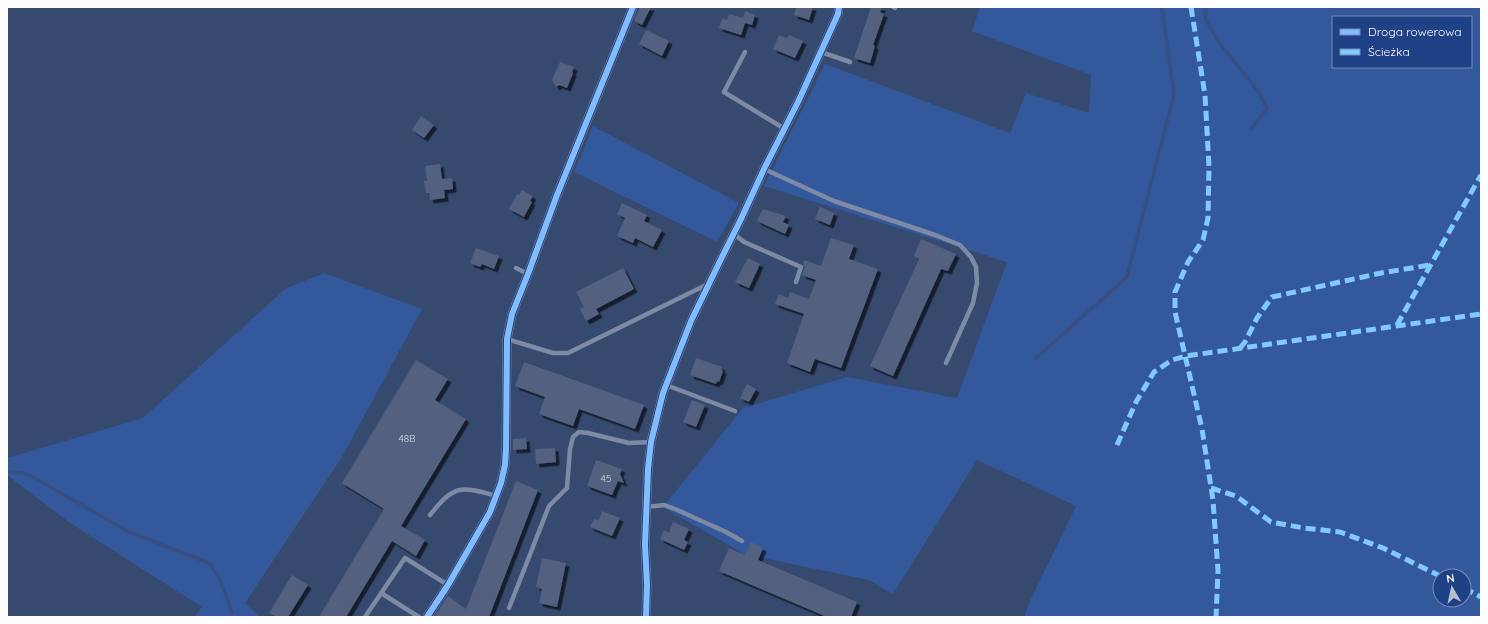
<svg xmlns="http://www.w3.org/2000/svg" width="1488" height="624" font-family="Quicksand,sans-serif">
<defs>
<filter id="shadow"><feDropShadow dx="3.5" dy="3.5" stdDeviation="0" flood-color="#0009"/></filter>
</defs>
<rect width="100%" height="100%" fill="#36496e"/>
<g fill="#33589c" fill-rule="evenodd">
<path d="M980 7H1481V617H1024L1030 601 1076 506 977 460 893 594 868 580 744 554 663 507 743 408 847 377 957 398 1007 262 764 186 825 64 1010 133 1026 93 1089 113 1091 75 972 31ZM1333 17H1471V67H1333ZM1440 576H1464V600H1440Z"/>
<path d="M593 126 739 203 717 242 574 172Z"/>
<path d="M324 273 422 309 342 457 245 603 260 617H194L202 607 70 523 7 475V458L143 418 285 289Z"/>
</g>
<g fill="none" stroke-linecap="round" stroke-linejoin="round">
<g stroke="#385081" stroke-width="3.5">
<path d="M1205 7 1206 20 1218 41 1258 91 1267 108 1251 129"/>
<path d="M1036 358 1127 277 1174 94 1162 7"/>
<path d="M7 472 24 473 40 481 127 531 209 563 220 579 232 613"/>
</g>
</g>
<g fill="#52617f" filter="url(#shadow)">
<path d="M640 7H651L642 25 634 21Z"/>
<path d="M796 7H813L809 20 794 15Z"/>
<path d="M871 7H882L880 12 884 14 873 45 875 46 870 63 854 58Z"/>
<path d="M745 11 755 15 752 25 745 23 741 35 719 28 722 18 727 20 729 14 743 18Z"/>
<path d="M646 30 669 41 662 56 639 44Z"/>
<path d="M779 35 787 38 789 35 803 41 795 58 773 49Z"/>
<path d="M560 62 574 67 572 72 573 73 567 88 559 85 556 87 552 80Z"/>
<path d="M421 116 434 125 424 138 412 130Z"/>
<path d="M440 164 442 179 452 178 453 189 444 190 445 198 430 200 429 193H426L424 181H427L425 166Z"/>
<path d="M522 190 533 196 530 201 532 202 524 217 509 209 517 194 519 195Z"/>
<path d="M622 203 647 215 644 221 662 230 653 247 635 238 633 243 617 236 625 218 617 214Z"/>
<path d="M820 207 834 213 830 225 815 219Z"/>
<path d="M763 209 786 216 783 222 789 225 785 234 757 221Z"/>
<path d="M831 238 854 245 849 259 878 269 841 368 815 359 810 372 787 363 804 314 775 304 779 294 788 298 790 292 809 299 816 280 802 275 805 267 803 264 804 260 821 266Z"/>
<path d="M921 239 956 254 948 271 941 269 893 376 870 366 919 259 914 256Z"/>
<path d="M476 248 499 256 494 269 482 264 480 267 470 263Z"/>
<path d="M748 258 760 264 749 288 735 282Z"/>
<path d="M623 268 634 289 596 309 599 314 586 321 580 309 584 307 576 292Z"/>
<path d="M696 358 722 367 721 369 723 371 719 382 717 381 716 384 690 375Z"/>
<path d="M416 360 448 379 435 400 466 419 401 526 425 540 416 556 392 541 346 617H319L384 509 342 483Z"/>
<path d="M524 362 644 405 635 429 579 409 573 426 539 414 545 397 515 386Z"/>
<path d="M747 384 756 389 749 402 740 398Z"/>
<path d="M692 400 705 405 696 427 683 422Z"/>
<path d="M526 438 527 449 513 450V439Z"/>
<path d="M555 448 556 462 536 464 535 449Z"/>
<path d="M596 460 622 469 620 474 624 483 618 481 612 495 587 486Z"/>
<path d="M516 481 538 490 489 617H434L448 596 466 609Z"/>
<path d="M602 511 620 518 612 536 590 527 594 519 599 520Z"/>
<path d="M673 522 689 529 684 540 688 542 684 550 660 539 664 530 669 533Z"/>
<path d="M751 542 763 548 758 560 857 602 851 617H827L719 571 729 548 745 555Z"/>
<path d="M542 558 566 563 557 607 539 603 542 589 536 587Z"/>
<path d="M292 575 308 585 288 617H276L269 613Z"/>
</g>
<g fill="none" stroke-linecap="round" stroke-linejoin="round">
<g stroke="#7d8aa4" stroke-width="4.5">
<path d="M893 7 895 8"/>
<path d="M745 52 724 92 785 129"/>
<path d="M821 52 850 62"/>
<path d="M764 169 834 201 935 235 960 245 971 257 976 267 977 283 973 303 946 363"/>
<path d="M734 234 744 242 801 267 796 282"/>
<path d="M516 268 528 274"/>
<path d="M507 339 553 353H568L708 284"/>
<path d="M666 385 735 411"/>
<path d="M647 507 664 505 675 509 726 532 742 541"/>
<path d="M430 515C455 484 460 486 497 496"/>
<path d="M381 593 419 617"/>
<path d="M509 608 549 506 567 488 570 449 573 437 579 432 588 433 629 443 651 442"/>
<path d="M365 617 405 558 448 585"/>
</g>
<g stroke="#7d8aa4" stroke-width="9">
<path d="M427 617 448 585 490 512 501 483 505 465 506 449 507 339 512 314 528 274 557 195 633 7"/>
<path d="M646 617 647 584 645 545 648 469 651 442 663 393 691 321 722 257 741 219 764 169 798 102 838 14 839 7"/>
</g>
<g stroke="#80caff" stroke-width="5" stroke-dasharray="10 5" stroke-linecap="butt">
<path d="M1191 7 1205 95 1209 166 1208 218 1203 240 1188 262 1175 292V312L1202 429 1213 500 1218 571 1216 617"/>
<path d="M1397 325 1481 175"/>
<path d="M1240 348 1245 342 1257 318 1272 297 1381 273 1430 265"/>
<path d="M1117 445 1136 402 1154 372 1172 360 1186 356 1481 314"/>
<path d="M1211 488 1236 496 1271 522 1304 528 1340 532 1383 548 1440 576"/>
<path d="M1464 588 1481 597"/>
</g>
<g stroke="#1f4185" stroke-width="8">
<g id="cycleway">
<path d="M427 617 448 585 490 512 501 483 505 465 506 449 507 339 512 314 528 274 557 195 633 7"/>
<path d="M646 617 647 584 645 545 648 469 651 442 663 393 691 321 722 257 741 219 764 169 798 102 838 14 839 7"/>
</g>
</g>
<use href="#cycleway" stroke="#80bcff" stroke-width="6"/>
</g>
<g text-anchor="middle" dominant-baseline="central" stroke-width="3" stroke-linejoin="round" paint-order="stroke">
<g font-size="10" fill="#d4d8df">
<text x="407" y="438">48B</text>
<text x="606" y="478">45</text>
</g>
</g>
<rect width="1488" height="624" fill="none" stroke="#ffffff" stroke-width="16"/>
<rect x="1332" y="16" width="140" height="52" fill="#1f4185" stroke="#798db6"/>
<rect x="1340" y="29" width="20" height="6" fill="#80bcff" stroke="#798db6"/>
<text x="1368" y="36" font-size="12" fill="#ffffff">Droga rowerowa</text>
<rect x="1340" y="49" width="20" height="6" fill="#80caff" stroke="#798db6"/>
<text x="1368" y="56" font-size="12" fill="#ffffff">Ścieżka</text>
<g transform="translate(1452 588) rotate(351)"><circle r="19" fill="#1f4185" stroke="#798db6"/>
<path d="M0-3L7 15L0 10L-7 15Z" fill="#b9bfcc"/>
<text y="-6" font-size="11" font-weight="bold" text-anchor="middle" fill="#ffffff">N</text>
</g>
</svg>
